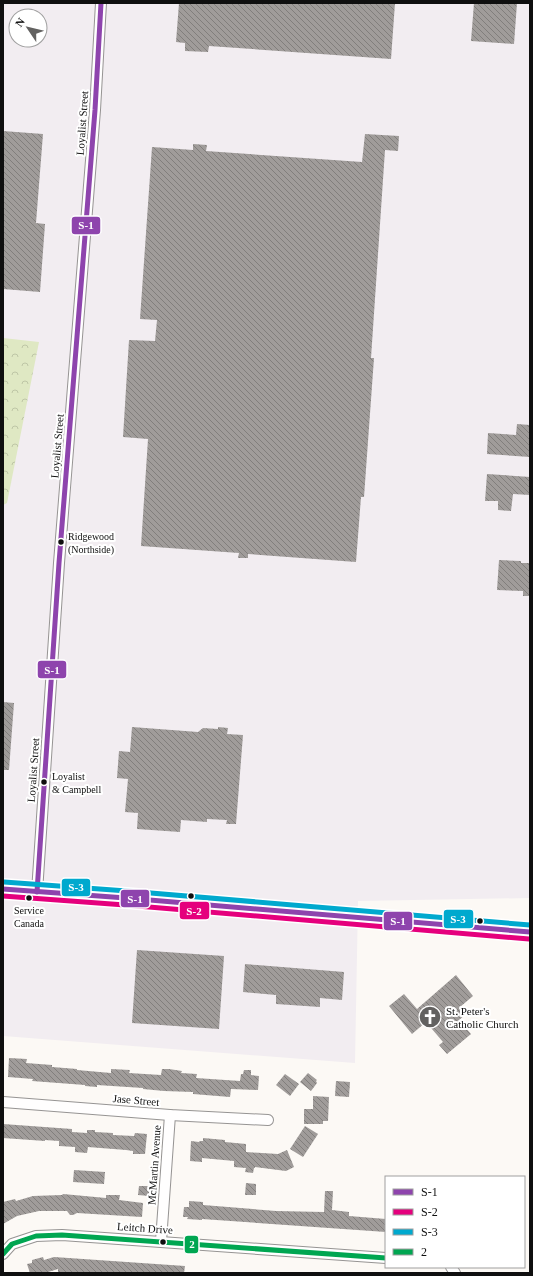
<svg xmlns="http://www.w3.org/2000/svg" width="533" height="1276" font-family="'Times New Roman',serif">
<defs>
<pattern id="forest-crowns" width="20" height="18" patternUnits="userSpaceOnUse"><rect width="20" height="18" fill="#dfe8c3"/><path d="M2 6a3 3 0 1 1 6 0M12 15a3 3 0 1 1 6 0" fill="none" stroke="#bec6a6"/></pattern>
<pattern id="building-back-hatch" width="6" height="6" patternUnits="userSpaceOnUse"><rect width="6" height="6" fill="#a09c9a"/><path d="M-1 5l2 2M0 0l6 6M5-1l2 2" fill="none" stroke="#817e7c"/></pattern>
</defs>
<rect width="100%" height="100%" fill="#fcf9f5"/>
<path fill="#f2edf1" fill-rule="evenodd" d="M3 3H530V898L358 901 355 1063 3 1036ZM16 16H40V40H16Z"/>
<path fill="url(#forest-crowns)" d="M3 338 39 342 7 503 3 505Z"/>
<g fill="url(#building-back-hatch)">
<path d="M179 3H395L391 59 209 46 208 52 185 51V43L176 42Z"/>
<path d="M474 3H517L514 44 471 41Z"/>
<path d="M3 131 43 134 36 223 45 224 40 292 3 289Z"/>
<path d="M365 134 399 136 398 151 385 150 371 358H374L364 497H361L356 562 248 554V558H238L239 553 141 546 148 439 123 437 129 340 155 341 157 320 140 319 152 147 193 150V144L207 145 206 151 362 162Z"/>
<path d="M517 424 530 425V457L487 454 488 433 516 435Z"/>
<path d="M487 474 530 477V495L513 494 511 511 498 510V501H485Z"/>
<path d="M499 560 521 561V563H530V596H523V591L497 590Z"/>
<path d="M3 702 14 703 9 770H3Z"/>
<path d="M132 727 198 732 203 728 218 729V727L228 728 227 734 243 735 236 824H226L227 820 207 819V822L181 820 180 832 137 829 138 813 125 812 128 779 117 778 119 751 130 752Z"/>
<path d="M137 950 224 956 219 1029 132 1023Z"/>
<path d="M245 964 344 972 342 1000 320 998V1007L276 1004V995L243 992Z"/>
<path d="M456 975 473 996 460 1007 466 1014 459 1020 471 1034 447 1054 439 1045 443 1042 426 1022 412 1034 389 1006 404 994 417 1009Z"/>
<path d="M9 1058 27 1059 26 1063 52 1065V1067L77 1069V1070L111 1073V1069L130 1070 129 1073 161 1075 162 1069H169L182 1071 181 1073 197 1074 196 1078 240 1081 241 1074H243L244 1070H251V1075L259 1076 258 1090 231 1089 230 1097 193 1094V1092L164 1091 143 1089V1088L97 1085V1087L85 1086V1085L32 1081 33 1079 8 1077Z"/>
<path d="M308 1073 317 1080 316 1081 317 1083 311 1091 300 1082Z"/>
<path d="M285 1074 299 1084 290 1096 276 1085Z"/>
<path d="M336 1081 350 1082 349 1097 335 1096Z"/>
<path d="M313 1096 329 1097 328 1121H323V1124H304V1109H313Z"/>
<path d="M3 1124 72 1129V1132L87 1133V1130H95V1132L113 1133V1135L134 1136 135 1133 147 1134 145 1154H133V1151L126 1150 88 1147 87 1153 75 1152V1147L59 1146V1141L45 1140V1141L3 1138Z"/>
<path d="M305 1126 318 1134 303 1157 290 1149Z"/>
<path d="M203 1138 225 1140V1142L246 1144V1152L278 1154 287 1150 294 1167 286 1171 255 1167V1168H254L253 1173 245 1172 246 1168 234 1167V1161L202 1158V1162L190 1161 191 1141 199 1142 200 1141H203Z"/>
<path d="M74 1170 105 1172 104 1184 73 1182Z"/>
<path d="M246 1183 256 1184V1195H245Z"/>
<path d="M139 1186H150L149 1196 138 1195Z"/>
<path d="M325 1191H333L332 1210 349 1212V1216L386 1219V1232L202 1219V1220L187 1219 188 1217H183L184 1207H189V1201L203 1202V1205L276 1211 324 1212Z"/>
<path d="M63 1194 106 1198V1195H120L119 1200 143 1203 142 1217 77 1213 73 1215H70L67 1211H39L17 1216 3 1224V1202L15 1199 16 1201 33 1196 62 1195Z"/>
<path d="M43 1257 44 1260 54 1257 185 1266 184 1273H58V1269L45 1273H30L27 1264 32 1263V1260Z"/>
</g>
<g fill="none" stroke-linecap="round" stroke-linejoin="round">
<g stroke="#969493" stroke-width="12">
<g id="minor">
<path d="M3 889 126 898 530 932"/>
<path d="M37 892 59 563 95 110 101 3"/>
<path d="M3 1102 170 1115 268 1120"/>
<path d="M161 1241 170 1115"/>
<path d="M3 1254 12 1244 36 1236 62 1235 386 1258"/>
<path d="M451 1267 455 1273"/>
</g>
</g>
<use href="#minor" stroke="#fffefe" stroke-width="10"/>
<g stroke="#fff" stroke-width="8">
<g id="bus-1">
<path d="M3 889 126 898 530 932"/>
<path d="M37 892 59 563 95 110 101 3"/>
</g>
</g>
<g stroke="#fff" stroke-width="8">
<path id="bus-2" d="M3 896 125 905 529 939"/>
</g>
<g stroke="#fff" stroke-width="8">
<path id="bus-3" d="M4 882 127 891 530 925"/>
</g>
<g stroke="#fff" stroke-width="8">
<path id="bus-4" d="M3 1254 12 1244 36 1236 62 1235 386 1258"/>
</g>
<use href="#bus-1" stroke="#8e44ad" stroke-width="5"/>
<use href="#bus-2" stroke="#e5007d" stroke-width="5"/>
<use href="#bus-3" stroke="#00a9ce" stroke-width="5"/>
<use href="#bus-4" stroke="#00a651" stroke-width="5"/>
</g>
<defs>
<g id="church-disc" transform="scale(1.15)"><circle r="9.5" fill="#626160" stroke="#fff"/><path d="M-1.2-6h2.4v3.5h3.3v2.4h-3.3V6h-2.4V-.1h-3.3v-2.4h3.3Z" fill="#fff"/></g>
</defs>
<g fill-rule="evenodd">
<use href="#church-disc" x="430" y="1017"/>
</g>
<g fill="#0f0f0f" stroke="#fff" stroke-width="1.5">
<circle cx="61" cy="542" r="3.5"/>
<circle cx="44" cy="782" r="3.5"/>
<circle cx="191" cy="896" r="3.5"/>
<circle cx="29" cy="898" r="3.5"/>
<circle cx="480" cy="921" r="3.5"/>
<circle cx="163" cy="1242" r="3.5"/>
</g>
<g text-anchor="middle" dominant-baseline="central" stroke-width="4" stroke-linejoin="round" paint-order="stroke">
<g font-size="10" fill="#0f0f0f" stroke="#fff" text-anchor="start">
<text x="68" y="536">Ridgewood<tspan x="68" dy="13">(Northside)</tspan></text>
<text x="52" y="776">Loyalist<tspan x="52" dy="13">&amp; Campbell</tspan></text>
<text x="29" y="910" text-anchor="middle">Service<tspan x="29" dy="13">Canada</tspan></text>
</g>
<g font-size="11" fill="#0f0f0f" stroke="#fff">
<text transform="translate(82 123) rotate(-86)">Loyalist Street</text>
<text transform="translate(57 446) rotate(-85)">Loyalist Street</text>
<text transform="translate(33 770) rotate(-86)">Loyalist Street</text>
<text transform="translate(136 1100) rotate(5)">Jase Street</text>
<text transform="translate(154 1165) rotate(-86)">McMartin Avenue</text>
<text transform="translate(145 1228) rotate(4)">Leitch Drive</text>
</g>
<g font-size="11" fill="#0f0f0f" stroke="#fff" text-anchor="start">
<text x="446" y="1011">St. Peter's<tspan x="446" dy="13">Catholic Church</tspan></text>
</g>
</g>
<g stroke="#fff" stroke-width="1.5">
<rect x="71" y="216" width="30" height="19" rx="4" fill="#8e44ad"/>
<rect x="37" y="660" width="30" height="19" rx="4" fill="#8e44ad"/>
<rect x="61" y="878" width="30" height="19" rx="4" fill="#00a9ce"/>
<rect x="120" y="889" width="30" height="19" rx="4" fill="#8e44ad"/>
<rect x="179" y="901" width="31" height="19" rx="4" fill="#e5007d"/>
<rect x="443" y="909" width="31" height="20" rx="4" fill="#00a9ce"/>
<rect x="383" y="911" width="30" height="20" rx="4" fill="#8e44ad"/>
<rect x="184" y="1235" width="15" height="19" rx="4" fill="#00a651"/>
</g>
<g font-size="11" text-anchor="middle" font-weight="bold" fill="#fff">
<text x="86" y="229">S-1</text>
<text x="52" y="674">S-1</text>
<text x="76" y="891">S-3</text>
<text x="135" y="903">S-1</text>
<text x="194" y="915">S-2</text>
<text x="458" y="923">S-3</text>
<text x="398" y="925">S-1</text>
<text x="192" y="1248">2</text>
</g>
<rect width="533" height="1276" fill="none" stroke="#0f0f0f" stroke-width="8"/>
<rect x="385" y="1176" width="140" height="92" fill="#ffffff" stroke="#9f9f9f"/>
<rect x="393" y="1189" width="20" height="6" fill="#8e44ad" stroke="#9f9f9f"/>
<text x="421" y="1196" font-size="12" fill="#0f0f0f">S-1</text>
<rect x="393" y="1209" width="20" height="6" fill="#e5007d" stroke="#9f9f9f"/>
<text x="421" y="1216" font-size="12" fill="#0f0f0f">S-2</text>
<rect x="393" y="1229" width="20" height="6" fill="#00a9ce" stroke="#9f9f9f"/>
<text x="421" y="1236" font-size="12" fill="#0f0f0f">S-3</text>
<rect x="393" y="1249" width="20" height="6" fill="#00a651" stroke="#9f9f9f"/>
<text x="421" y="1256" font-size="12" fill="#0f0f0f">2</text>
<g transform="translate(28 28) rotate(305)"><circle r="19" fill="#ffffff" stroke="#9f9f9f"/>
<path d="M0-3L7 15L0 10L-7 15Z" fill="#626160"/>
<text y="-6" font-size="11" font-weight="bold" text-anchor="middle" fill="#0f0f0f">N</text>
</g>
</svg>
